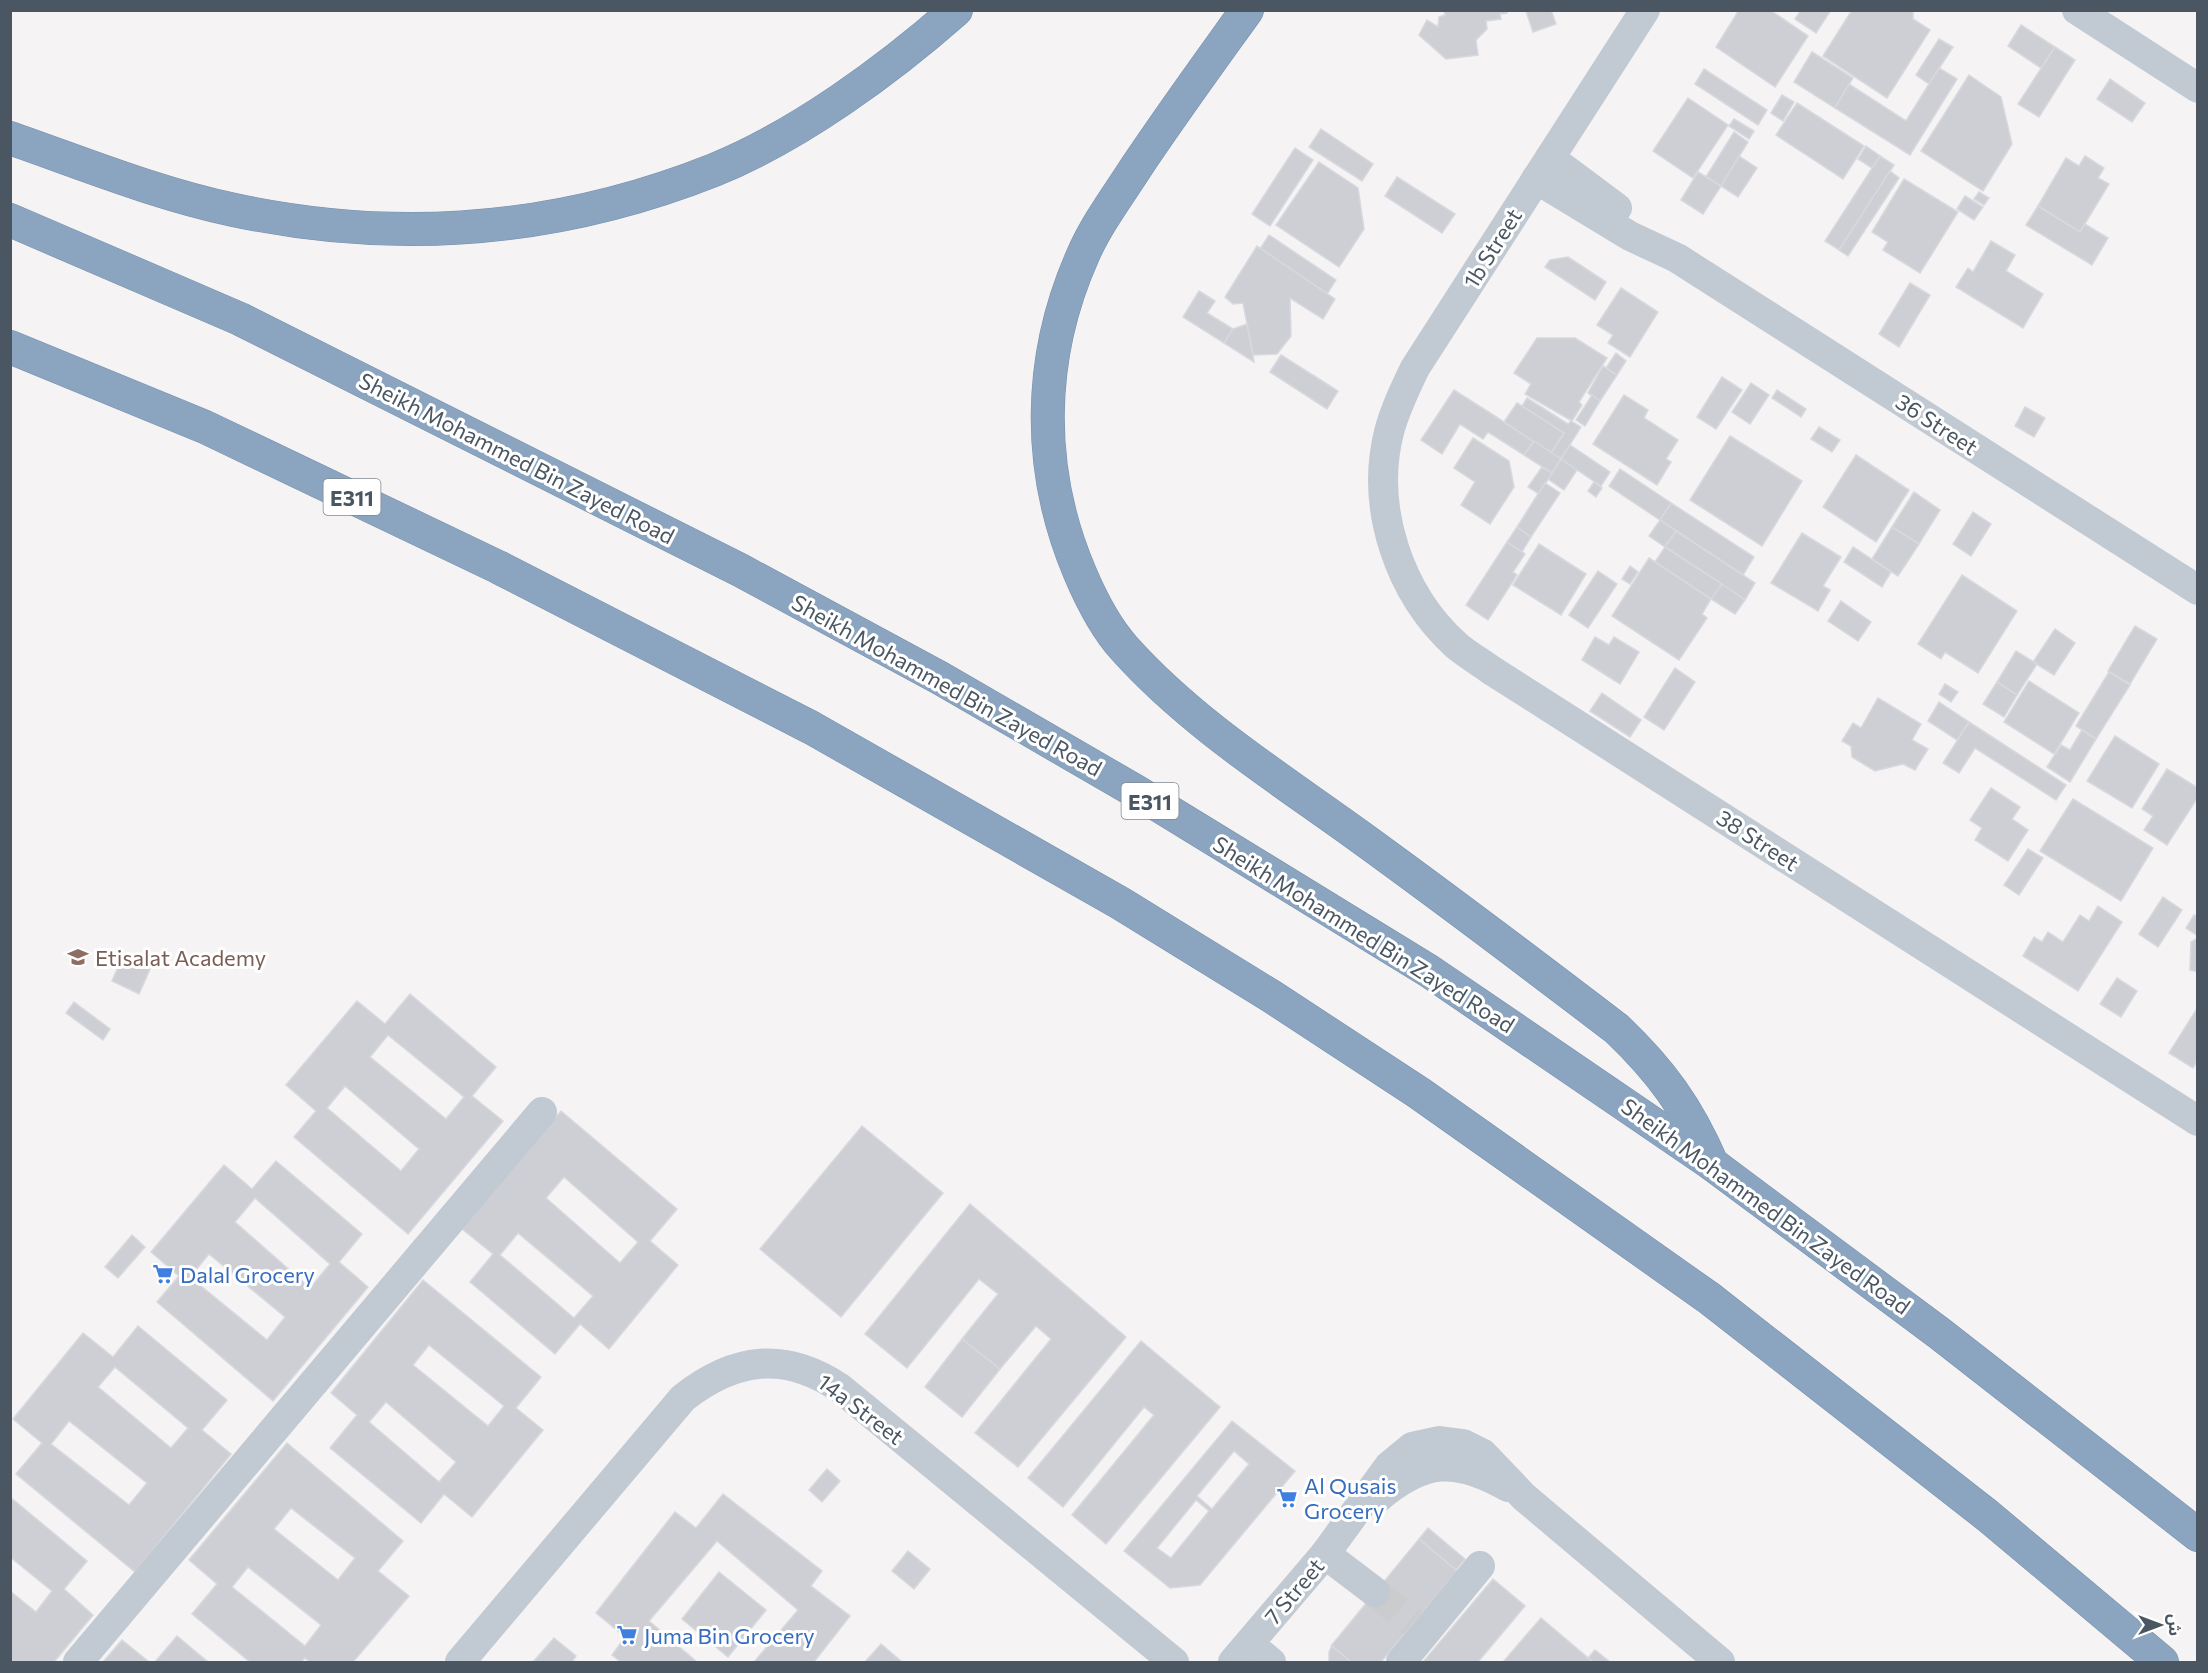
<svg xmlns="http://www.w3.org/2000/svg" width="2208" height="1673" font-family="Commissioner,'Noto Sans Arabic',sans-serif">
<rect width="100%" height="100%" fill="#f5f3f3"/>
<g fill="#cdcfd5" stroke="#d7d9de" stroke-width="1.5" fill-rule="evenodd">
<path d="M1444 10H1507V13L1500 14 1501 19 1486 21 1487 29 1476 40 1478 55 1446 59 1419 35 1427 20 1438 27 1439 17 1445 15Z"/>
<path d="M1551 10 1556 24 1533 32 1526 11Z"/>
<path d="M1739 10H1770L1808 36 1775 87 1716 47Z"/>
<path d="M1801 10H1831L1816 33 1795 19Z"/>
<path d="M1852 10H1913V19L1930 30 1887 98 1823 56Z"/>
<path d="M2021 25 2055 47 2041 68 2008 46Z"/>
<path d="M1939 39 1953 47 1929 84 1916 75Z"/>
<path d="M2055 47 2075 60 2039 117 2018 104Z"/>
<path d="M1812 52 1853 78 1835 108 1794 82Z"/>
<path d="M1939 68 1957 79 1910 155 1835 108 1849 84 1906 121Z"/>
<path d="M1704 69 1767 110 1758 125 1695 84Z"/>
<path d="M1969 75 2001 97 2012 144 1983 191 1921 151Z"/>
<path d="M2110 79 2145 103 2132 122 2097 99Z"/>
<path d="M1782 95 1794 102 1783 121 1771 113Z"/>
<path d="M1688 98 1728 125 1693 178 1653 151Z"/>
<path d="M1797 103 1864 146 1843 179 1776 135Z"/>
<path d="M1734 119 1754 131 1749 139 1729 126Z"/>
<path d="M1321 129 1373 164 1362 181 1309 147Z"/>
<path d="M1734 132 1748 142 1721 186 1706 177Z"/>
<path d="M1866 146 1880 156 1872 168 1858 159Z"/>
<path d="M1295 148 1313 160 1270 226 1252 214Z"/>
<path d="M1739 156 1757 168 1738 197 1721 186Z"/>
<path d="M1880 156 1894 165 1839 250 1825 241Z"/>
<path d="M2085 156 2104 168 2098 178 2109 184 2080 232 2038 206 2066 158 2079 166Z"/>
<path d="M1319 162 1358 188 1364 229 1339 267 1276 225Z"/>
<path d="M1890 171 1899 178 1848 256 1839 250Z"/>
<path d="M1698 172 1721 186 1703 214 1681 200Z"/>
<path d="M1397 177 1455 214 1442 233 1385 196Z"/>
<path d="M1904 179 1958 212 1920 273 1883 250 1888 242 1872 232Z"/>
<path d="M1979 192 1989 198 1984 205 1974 199Z"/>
<path d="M1965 196 1983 207 1974 220 1957 209Z"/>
<path d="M2038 206 2080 232 2085 224 2108 238 2092 265 2026 225Z"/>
<path d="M1269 235 1336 280 1327 294 1260 249Z"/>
<path d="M1991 241 2015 255 2006 271 2043 294 2023 328 1956 287 1968 268 1973 272Z"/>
<path d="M1257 246 1335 299 1323 319 1290 298 1291 336 1277 354 1253 355 1243 303 1233 304 1225 297Z"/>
<path d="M1568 257 1606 282 1595 300 1545 267 1550 260Z"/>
<path d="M1910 283 1930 295 1899 347 1879 334Z"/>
<path d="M1621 288 1658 312 1630 357 1608 343 1613 335 1597 325Z"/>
<path d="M1199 291 1215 301 1207 313 1233 329 1224 343 1183 317Z"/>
<path d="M1247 324 1253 355 1254 362 1224 343 1233 329Z"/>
<path d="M1537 338H1575L1607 358 1579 402 1582 405 1572 421 1525 394 1531 384 1514 373Z"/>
<path d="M1616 353 1626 361 1617 375 1606 368Z"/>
<path d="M1281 355 1338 391 1327 409 1270 372Z"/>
<path d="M1603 366 1617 375 1600 401 1588 393Z"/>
<path d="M1722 377 1742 390 1716 429 1697 417Z"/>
<path d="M1751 383 1769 395 1750 424 1732 412Z"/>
<path d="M1454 390 1534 441 1524 455 1488 432 1483 439 1460 424 1442 454 1421 440Z"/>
<path d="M1777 390 1806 409 1801 417 1772 398Z"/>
<path d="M1592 395 1600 401 1585 426 1576 420Z"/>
<path d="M1624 395 1648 410 1644 418 1678 440 1666 459 1671 462 1657 485 1593 444Z"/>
<path d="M1527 398 1568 424 1571 421 1581 427 1561 459 1551 453 1564 433 1522 406Z"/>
<path d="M1517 403 1564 433 1551 453 1504 422Z"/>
<path d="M2025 407 2045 418 2034 437 2015 426Z"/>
<path d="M1819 427 1840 440 1832 452 1811 439Z"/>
<path d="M1730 436 1802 481 1762 546 1690 500Z"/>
<path d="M1473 438 1509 461 1514 487 1490 524 1461 505 1475 482 1454 468Z"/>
<path d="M1534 441 1561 459 1552 473 1524 455Z"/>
<path d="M1570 445 1610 472 1601 486 1561 459Z"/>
<path d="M1856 455 1909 490 1876 542 1823 507Z"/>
<path d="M1561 459 1577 470 1564 490 1548 479Z"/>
<path d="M1542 467 1552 473 1539 494 1528 487Z"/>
<path d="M1620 469 1671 503 1660 520 1609 486Z"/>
<path d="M1594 482 1602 488 1596 497 1588 491Z"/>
<path d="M1545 483 1560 493 1531 537 1517 527Z"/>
<path d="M1914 492 1940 510 1919 544 1892 527Z"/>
<path d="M1671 503 1754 557 1743 575 1660 520Z"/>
<path d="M1973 512 1991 524 1971 556 1953 544Z"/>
<path d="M1660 520 1676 531 1665 547 1649 536Z"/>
<path d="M1517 527 1531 537 1522 552 1507 542Z"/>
<path d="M1892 527 1919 544 1898 576 1872 559Z"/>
<path d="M1676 531 1755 583 1745 600 1665 547Z"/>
<path d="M1802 533 1841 557 1823 586 1830 590 1818 611 1771 583Z"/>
<path d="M1507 542 1525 554 1513 572 1517 575 1488 620 1466 605Z"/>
<path d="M1539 544 1586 574 1561 615 1513 585Z"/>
<path d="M1665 547 1722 584 1711 599 1655 562Z"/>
<path d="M1853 547 1891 572 1882 587 1844 562Z"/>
<path d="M1649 558 1711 599 1702 614 1707 618 1679 660 1612 616Z"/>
<path d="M1630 566 1638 572 1630 584 1622 579Z"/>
<path d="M1598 571 1617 584 1588 628 1569 615Z"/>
<path d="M1962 575 2017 611 1978 673 1945 652 1941 659 1918 644Z"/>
<path d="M1722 584 1745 600 1735 614 1711 599Z"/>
<path d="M1841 601 1871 622 1858 641 1828 621Z"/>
<path d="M2135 626 2157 639 2130 684 2108 671Z"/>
<path d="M2055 629 2075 643 2054 675 2033 662Z"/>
<path d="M1595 637 1609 645 1614 637 1639 652 1620 684 1582 660Z"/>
<path d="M2016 651 2037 664 2017 695 1997 682Z"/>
<path d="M1675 668 1695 682 1664 730 1644 717Z"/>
<path d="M2109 672 2130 685 2096 739 2076 726Z"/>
<path d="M2029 681 2079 713 2054 754 2004 722Z"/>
<path d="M1997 682 2017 695 2004 717 1983 704Z"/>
<path d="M1945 684 1958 692 1951 702 1939 694Z"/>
<path d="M1602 693 1641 720 1630 737 1590 711Z"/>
<path d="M1878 698 1921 724 1912 740 1928 749 1915 770 1903 764 1875 771 1852 757 1851 746 1842 741 1853 723 1861 728Z"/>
<path d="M1939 702 1969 722 1957 740 1928 721Z"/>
<path d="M1969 722 2066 785 2056 800 1975 748 1959 773 1943 763Z"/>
<path d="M2082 730 2096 739 2070 782 2047 767 2061 745 2070 750Z"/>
<path d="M2115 736 2159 764 2132 808 2087 781Z"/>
<path d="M2167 769 2198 788V797L2167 845 2144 830 2153 816 2142 809Z"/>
<path d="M1991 788 2020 807 2012 819 2028 830 2008 861 1975 840 1982 828 1970 820Z"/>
<path d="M2073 799 2153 848 2121 901 2040 851Z"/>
<path d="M2028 849 2043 858 2019 895 2004 885Z"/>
<path d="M2163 897 2182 910 2158 947 2139 934Z"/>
<path d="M2098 906 2122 922 2078 991 2023 956 2034 937 2042 942 2048 932 2063 942 2080 915 2089 921Z"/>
<path d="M2194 915 2198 917V936L2186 928Z"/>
<path d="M2198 938V972L2190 970 2191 942Z"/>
<path d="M123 956 150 969 139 994 112 981Z"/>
<path d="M2117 978 2137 991 2121 1017 2100 1004Z"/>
<path d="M410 994 496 1067 472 1096 503 1121 408 1234 294 1137 316 1111 286 1085 357 1001 385 1024ZM388 1035 464 1097 446 1119 370 1057ZM345 1086 419 1149 401 1171 327 1108Z"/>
<path d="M74 1002 110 1029 103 1040 66 1013Z"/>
<path d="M2198 1007V1060L2193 1068 2169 1053Z"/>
<path d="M561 1111 677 1209 650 1241 678 1265 609 1349 580 1324 555 1354 470 1282 493 1254 462 1229ZM564 1177 638 1242 620 1263 546 1198ZM518 1233 593 1296 574 1318 500 1255Z"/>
<path d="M862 1126 943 1193 841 1317 760 1249Z"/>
<path d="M276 1161 362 1234 339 1262 368 1287 273 1401 157 1302 179 1276 151 1252 224 1165 252 1189ZM255 1198 330 1264 310 1288 235 1222ZM209 1254 285 1317 267 1340 190 1277Z"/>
<path d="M970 1204 1126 1337 1018 1467 975 1433 1051 1339 1036 1326 1000 1369 962 1339 998 1294 979 1279 907 1368 865 1334Z"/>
<path d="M132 1235 145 1247 118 1278 105 1267Z"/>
<path d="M423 1280 541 1377 516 1408 543 1430 472 1517 444 1494 421 1523 330 1448 357 1415 331 1393ZM429 1345 504 1406 488 1426 413 1365ZM386 1402 456 1462 439 1482 369 1422Z"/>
<path d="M138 1326 227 1400 202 1430 231 1454 135 1572 16 1474 42 1443 13 1419 83 1333 113 1357ZM115 1367 188 1428 171 1448 98 1387ZM69 1421 147 1483 129 1505 51 1444Z"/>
<path d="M962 1339 1000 1369 962 1417 925 1387Z"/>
<path d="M1141 1341 1220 1407 1106 1544 1072 1515 1154 1415 1144 1407 1063 1507 1028 1478Z"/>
<path d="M1232 1421 1295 1471 1200 1585 1170 1588 1124 1551ZM1234 1451 1249 1464 1212 1509 1197 1496ZM1196 1500 1209 1511 1171 1558 1157 1548Z"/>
<path d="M287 1443 403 1541 378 1571 409 1596 353 1662H310L305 1658 301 1662H250L192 1614 217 1584 189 1560ZM291 1508 355 1558 338 1580 274 1529ZM248 1567 321 1625 305 1646 232 1587Z"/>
<path d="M827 1469 840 1481 822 1502 809 1490Z"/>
<path d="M723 1494 822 1571 811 1586 850 1616 814 1662H754L798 1610 717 1541 649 1621 697 1662H621L612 1655 625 1637 596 1613 675 1512 696 1528Z"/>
<path d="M10 1497 87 1561 64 1589 93 1615 54 1662H10V1591L36 1612 52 1591 10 1557Z"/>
<path d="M1428 1528 1465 1559 1456 1570 1419 1539Z"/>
<path d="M1419 1539 1457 1571 1381 1662H1351L1331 1646Z"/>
<path d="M908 1551 930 1569 914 1589 892 1571Z"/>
<path d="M719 1572 766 1610 728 1657 682 1619Z"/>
<path d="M1493 1579 1525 1606 1478 1662H1423Z"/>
<path d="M1541 1618 1593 1662H1503Z"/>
<path d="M177 1636 208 1662H155Z"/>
<path d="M554 1638 576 1656 572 1662H533Z"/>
<path d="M122 1640 149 1662H103Z"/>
<path d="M881 1644 902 1662H865Z"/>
<path d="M1332 1646 1351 1662H1329V1652Z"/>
<path d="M1595 1650 1610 1662H1594L1588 1658Z"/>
</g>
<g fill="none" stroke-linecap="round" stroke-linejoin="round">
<path stroke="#caccce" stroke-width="30" stroke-dasharray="30 15" stroke-linecap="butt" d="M1375 1592 1413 1623"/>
<g stroke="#7690ad" stroke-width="34">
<g id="highway">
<path d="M1247 10C1209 63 1171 115 1135 169 1117 197 1096 225 1083 255 1037 358 1036 470 1080 573 1091 599 1106 628 1124 648 1191 723 1279 778 1359 836 1446 899 1532 964 1617 1029 1661 1071 1688 1108 1712 1164"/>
<path d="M10 138C84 164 158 194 234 210 398 245 558 232 714 170 798 136 888 70 956 10"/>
<path d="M10 220 240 319 740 570 940 678 1137 792 1429 971 1712 1164 1939 1333 2198 1535"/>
<path d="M10 347 205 427 498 567 812 728 1120 903 1271 996 1419 1093 1709 1298 1988 1516 2162 1662"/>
</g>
</g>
<g stroke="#c1cad2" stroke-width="30">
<path d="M1645 10 1415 368C1405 389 1395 409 1389 432 1370 508 1399 594 1457 646 1468 655 1480 662 1491 670L2198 1121"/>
<path d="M2077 10 2198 88"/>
<path d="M1550 158 1617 208"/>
<path d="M1536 179 1630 236 1677 258 2198 590"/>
<path d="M1378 1498C1424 1459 1455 1457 1508 1487"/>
<path d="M1325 1554 1375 1592"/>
<path d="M1249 1644 1271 1662"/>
<path d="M78 1662 542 1112"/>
<path d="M460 1662 683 1398C735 1357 785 1351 840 1388L1174 1662"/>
<path d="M1233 1662 1325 1554 1389 1466 1412 1447 1440 1441 1463 1444 1483 1454 1524 1497 1720 1662"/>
<path d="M1401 1662 1480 1566"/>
</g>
<use href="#highway" stroke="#8ba5c1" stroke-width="33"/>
</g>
<defs>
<g id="university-bare" transform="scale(1.62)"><path d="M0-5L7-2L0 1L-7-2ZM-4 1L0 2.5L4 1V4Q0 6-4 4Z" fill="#8d6e63" stroke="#fff" stroke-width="2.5" paint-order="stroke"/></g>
<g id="supermarket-bare" transform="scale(1.62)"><path d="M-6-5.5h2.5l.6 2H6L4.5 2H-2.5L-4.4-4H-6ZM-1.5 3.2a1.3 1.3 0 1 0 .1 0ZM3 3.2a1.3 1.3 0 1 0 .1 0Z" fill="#3f7fe0" stroke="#fff" stroke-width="2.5" paint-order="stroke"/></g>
</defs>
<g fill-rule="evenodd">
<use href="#university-bare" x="78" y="957"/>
<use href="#supermarket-bare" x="163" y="1274"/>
<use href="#supermarket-bare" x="1287" y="1498"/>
<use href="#supermarket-bare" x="627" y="1635"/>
</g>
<g text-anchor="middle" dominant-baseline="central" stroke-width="6" stroke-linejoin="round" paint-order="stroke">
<g fill="#fff" stroke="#808990" stroke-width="1.5">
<rect x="323.5" y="479" width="57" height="36" rx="4.5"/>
<rect x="1121.5" y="783" width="57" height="36" rx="4.5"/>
</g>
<g font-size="21" font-weight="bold" fill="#4a5661">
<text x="352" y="497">E311</text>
<text x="1150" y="801">E311</text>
</g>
<g font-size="22" fill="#4a5661" stroke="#fff">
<text transform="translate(1492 248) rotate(-58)">1b Street</text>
<text transform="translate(1937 424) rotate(33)">36 Street</text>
<text transform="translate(517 458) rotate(27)">Sheikh Mohammed Bin Zayed Road</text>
<text transform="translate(947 685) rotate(29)">Sheikh Mohammed Bin Zayed Road</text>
<text transform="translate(1758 840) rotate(33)">38 Street</text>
<text transform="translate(1364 934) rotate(32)">Sheikh Mohammed Bin Zayed Road</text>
<text transform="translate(1766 1206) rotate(36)">Sheikh Mohammed Bin Zayed Road</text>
<text transform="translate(861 1409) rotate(37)">14a Street</text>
<text transform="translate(1294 1591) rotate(-50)">7 Street</text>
</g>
<g font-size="22" fill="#785e54" stroke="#fff" text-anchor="start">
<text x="95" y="957">Etisalat Academy</text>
</g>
<g font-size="22" fill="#366cbe" stroke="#fff" text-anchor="start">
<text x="180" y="1274">Dalal Grocery</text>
<text x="1304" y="1485">Al Qusais<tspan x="1304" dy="25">Grocery</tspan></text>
<text x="644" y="1635">Juma Bin Grocery</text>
</g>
</g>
<rect width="2208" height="1673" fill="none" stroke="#4a5661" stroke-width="24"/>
<g transform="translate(2160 1625) rotate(90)" stroke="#ffffff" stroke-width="4.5" paint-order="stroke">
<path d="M0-4.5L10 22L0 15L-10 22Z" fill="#4a5661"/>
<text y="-9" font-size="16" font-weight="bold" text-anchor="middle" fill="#4a5661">ش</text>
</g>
</svg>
